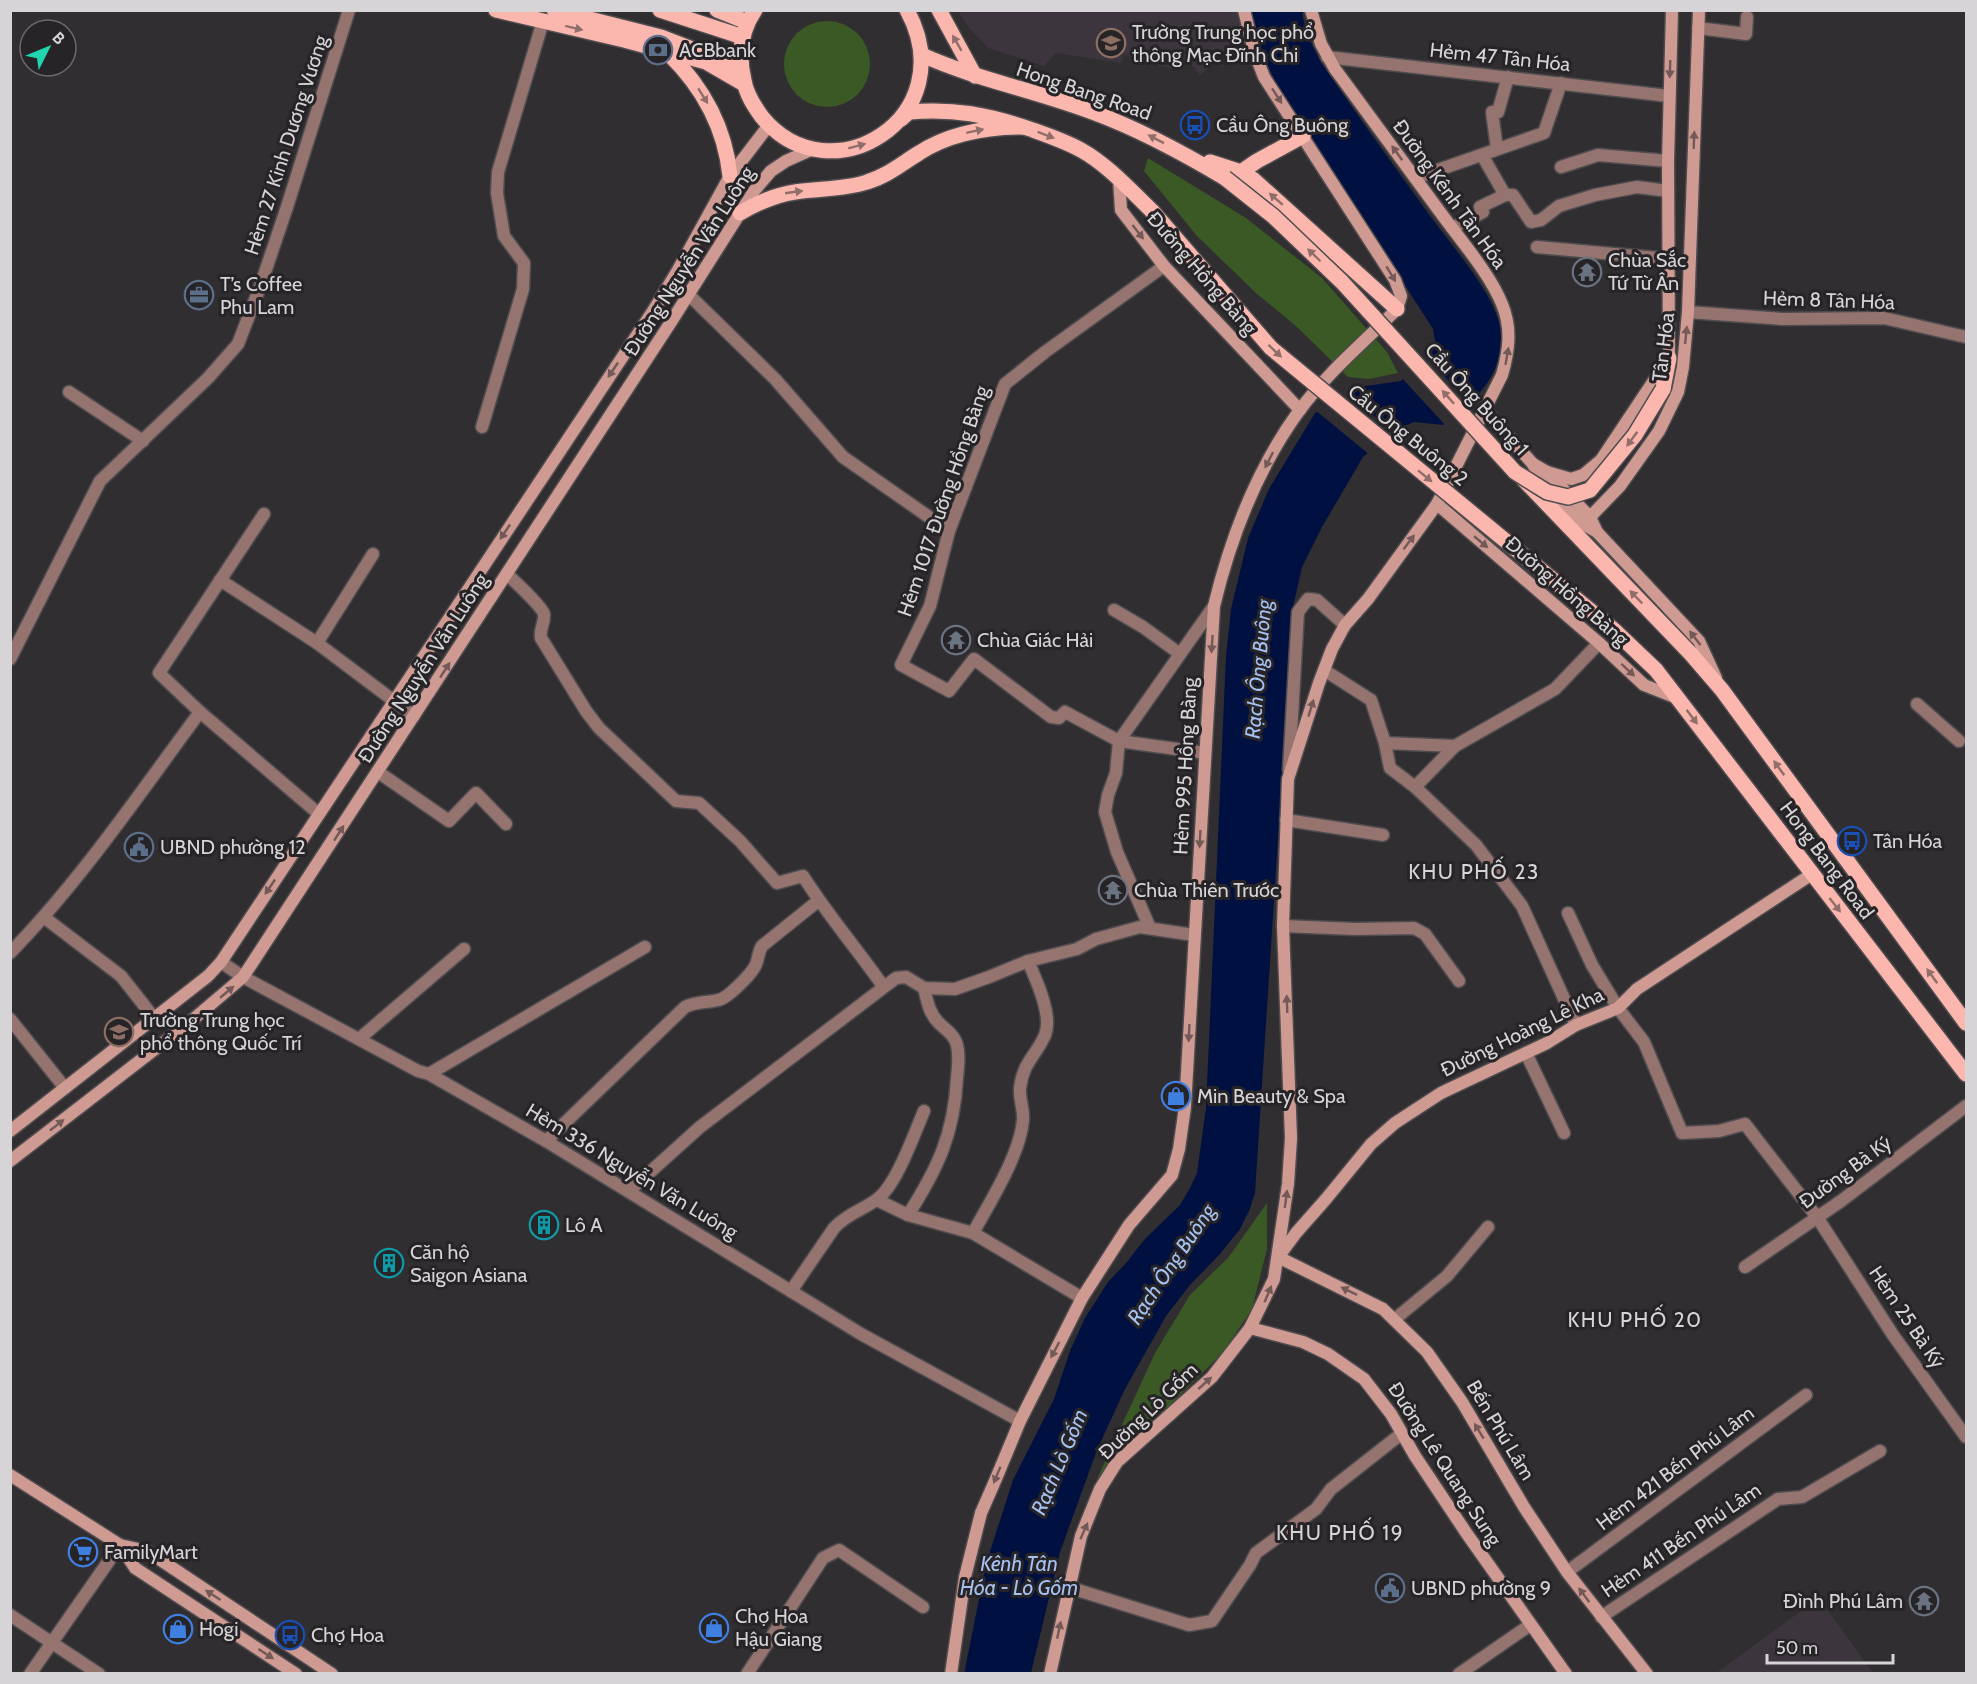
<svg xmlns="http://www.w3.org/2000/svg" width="1977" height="1684" font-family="Cabin,sans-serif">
<rect width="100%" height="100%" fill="#312e31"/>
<g fill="#3c353d">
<path d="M958 11H1237L1243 38 1200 75 1188 60 1175 70 1123 54 1122 63 1056 53 1044 66 988 48 969 28Z"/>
<path d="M1819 1598 1873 1673H1716Z"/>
</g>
<g fill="#3a5924">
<circle cx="827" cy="64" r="43"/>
<path d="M1148 158 1246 218 1322 278 1387 352 1398 373 1369 379 1348 377 1297 327 1256 293 1197 236 1144 171Z"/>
<path d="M1267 1203V1249L1252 1309 1224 1351 1097 1479 1155 1353 1190 1295 1228 1258Z"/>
</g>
<path fill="#001040" d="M1252 11H1302C1304 29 1313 48 1322 64 1357 114 1392 164 1428 213 1449 243 1498 296 1501 333 1503 377 1475 400 1443 425L1414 422 1395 430 1363 457 1322 527 1302 567 1293 607 1255 1193 1249 1211 1240 1229 1220 1254 1190 1285 1166 1316 1125 1389 1097 1450 1060 1552 1031 1673 964 1674 986 1564 1013 1480 1054 1399 1070 1351 1085 1318 1108 1282 1127 1262 1144 1240 1180 1205 1190 1188 1197 1173 1206 1108 1226 656 1231 609 1248 538 1269 489 1315 413 1340 397 1366 386 1401 381 1433 348 1435 341 1433 329 1277 86C1266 61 1254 38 1252 11Z"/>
<g fill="#312e31">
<path d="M1423 353 1472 406 1446 426 1401 377Z"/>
<path d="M1345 392 1395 434 1370 455 1315 410Z"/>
</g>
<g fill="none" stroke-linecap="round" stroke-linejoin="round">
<g stroke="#4f4c4f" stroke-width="15">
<g id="street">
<path d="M1698 28 1746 34 1747 17"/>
<path d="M1327 57 1669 96"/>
<path d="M1497 149 1492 112H1498L1508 77"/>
<path d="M1482 155 1505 195"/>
<path d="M1561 167 1598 155 1668 161"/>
<path d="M1415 178 1544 133 1561 83"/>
<path d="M1452 228 1483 212 1480 207 1505 195H1513L1531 222 1541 220 1559 206 1595 195 1637 187 1668 191"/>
<path d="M1537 247 1669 259"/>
<path d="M1164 266 1045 352 1005 384 949 531 930 606 901 665 949 691 974 659 1051 717 1059 718 1065 712 1119 741 1205 753"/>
<path d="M670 284 689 295 775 379 843 457 949 531"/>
<path d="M1688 312 1782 319 1884 318 1966 337"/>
<path d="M69 392 143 441"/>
<path d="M482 427 523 289 524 263 504 236 497 193 498 172 543 21"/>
<path d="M264 514 159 673 200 712 319 814"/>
<path d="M507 574C515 582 541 605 544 614 545 623 539 630 541 638L586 711 599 728 676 801 699 803 740 841 777 883 803 876C827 914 857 949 883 986"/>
<path d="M220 580 317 643 414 716"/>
<path d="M1114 610 1143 627 1180 654"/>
<path d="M317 643 373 554"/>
<path d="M10 659 100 481 208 378 238 344 260 287 287 207 349 10"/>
<path d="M1324 670 1371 700 1385 743 1390 768 1415 787 1476 845 1522 906 1576 1025"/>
<path d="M1917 704 1959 741"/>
<path d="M1385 743 1455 746"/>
<path d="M1289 770 1298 612 1308 599 1317 600 1345 625"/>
<path d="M378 772 449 821 476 793 506 824"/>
<path d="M1415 787 1455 746 1555 689 1599 643"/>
<path d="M1286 820 1383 835"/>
<path d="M1568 913 1592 965 1618 1008 1644 1042 1682 1133 1719 1131 1745 1124 1817 1217 1893 1335 1966 1437"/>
<path d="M45 918 121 976 154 1018"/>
<path d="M1283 926 1355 929 1414 928 1425 934 1459 981"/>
<path d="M1150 928 1117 852 1105 812 1108 795 1116 773 1119 741 1214 606"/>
<path d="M10 953C82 879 139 794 200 712"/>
<path d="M221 962 243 977 418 1071 429 1074 546 1141 861 1334 1020 1421"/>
<path d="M10 1019 65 1088"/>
<path d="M359 1039 464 949"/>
<path d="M1526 1053 1564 1133"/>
<path d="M429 1074 645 947"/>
<path d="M546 1141 685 1007C696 1001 706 1003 718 1000 727 999 749 976 754 968 759 961 757 954 762 946L818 901"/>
<path d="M629 1191 700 1127 896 978 906 977 924 988 955 989 989 977 1028 961 1077 949 1096 939 1140 927 1194 935"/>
<path d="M877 1200 908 1215 973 1233 1082 1298"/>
<path d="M908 1215C938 1168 954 1134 957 1078 958 1067 960 1053 956 1042 952 1032 944 1029 938 1022 929 1013 927 1000 924 988"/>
<path d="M973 1233C990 1202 1020 1155 1023 1120 1024 1110 1019 1099 1020 1088 1023 1062 1036 1056 1045 1035 1053 1015 1036 980 1028 961"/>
<path d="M1745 1267 1841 1201 1966 1106"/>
<path d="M791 1291 834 1228C848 1213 861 1211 876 1200 896 1187 914 1134 924 1111"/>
<path d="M1395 1319 1447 1276 1488 1227"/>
<path d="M1567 1572 1806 1395"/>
<path d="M1068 1587 1189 1625 1212 1621 1250 1565 1256 1553 1316 1509 1331 1489 1401 1434"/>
<path d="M10 1615 99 1674"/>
<path d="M1601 1617 1778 1499 1802 1497 1880 1451"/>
<path d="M30 1674 120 1545"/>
<path d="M747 1674 823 1558 839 1550 923 1607"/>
<path d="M1459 1674 1530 1625"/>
</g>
</g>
<g stroke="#4f4c4f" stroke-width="15">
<g id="secondary">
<path d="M1119 179 1121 210 1164 266 1300 410"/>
<path d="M1484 409 1533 464 1547 472 1590 517 1597 532 1699 641 1716 678"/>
<path d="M1533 464C1543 489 1573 520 1597 532"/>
<path d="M1547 472 1571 479 1583 475 1601 460 1669 358 1668 161 1672 10"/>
<path d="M1437 504 1599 643 1644 685 1677 698"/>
<path d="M1590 517 1620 486 1659 431 1678 392 1683 367 1688 312 1699 10"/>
<path d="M10 1131 208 976 221 962 653 311 678 270 730 176 769 125"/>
<path d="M10 1161 190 1022 243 977 671 322 754 191 771 171 786 161 813 149"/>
<path d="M1279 1256 1296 1233 1326 1199 1371 1144 1395 1123 1441 1093 1547 1043 1576 1025 1618 1008 1637 989 1812 874"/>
<path d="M1278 1257 1383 1309 1427 1352 1462 1402 1524 1507 1567 1572 1647 1674"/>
<path d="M1250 1328 1303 1342 1328 1354 1364 1379 1391 1414 1415 1456 1467 1534 1566 1674"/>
<path d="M10 1475 120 1545 147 1551 332 1674"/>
<path d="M120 1545 135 1568 296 1674"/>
<path d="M951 1674 965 1577 981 1513 995 1481 1020 1421 1082 1298 1129 1225 1172 1175 1179 1149 1185 1107 1214 606C1231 536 1256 470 1299 411 1327 373 1364 342 1397 309L1401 296 1395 280 1264 77 1254 51 1244 10"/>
<path d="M1050 1674 1081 1536 1100 1489 1117 1462 1212 1377 1250 1328 1274 1279 1288 1184 1291 1138 1283 926 1288 779 1319 683 1332 649 1345 625 1368 599 1437 504 1502 375C1509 351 1512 328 1502 304 1490 274 1462 242 1443 216 1407 167 1371 118 1335 69L1321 44 1311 10"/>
</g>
</g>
<g stroke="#4f4c4f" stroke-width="18">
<g id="primary">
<path d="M496 10 624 40 706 62 744 84"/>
<path d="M554 10 661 37 741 68"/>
<path d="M660 10 743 37"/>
<path d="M717 10 747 22"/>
<path d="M755 10C740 32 738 55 744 80 746 94 754 106 762 117 830 200 965 117 907 10"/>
<path d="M939 10 975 76"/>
<path d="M668 53C703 87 725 127 730 176"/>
<path d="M922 55C978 80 1038 91 1095 113 1141 130 1183 153 1225 178"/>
<path d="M901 119 909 112C954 108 988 115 1030 129 1047 135 1065 141 1081 150 1108 165 1131 191 1153 212"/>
<path d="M1210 162 1241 172 1257 161 1303 136"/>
<path d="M1241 172 1254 180 1397 309"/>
<path d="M740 213C757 203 775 195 795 192 819 188 843 190 867 182 887 176 901 164 919 153 950 133 987 127 1023 127"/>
<path d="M1663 389 1669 358"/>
<path d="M1524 480 1691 654 1722 690 1966 1023"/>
<path d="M1656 670 1966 1074"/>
</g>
</g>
<use href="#street" stroke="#95736e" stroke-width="12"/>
<use href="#secondary" stroke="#cf9a92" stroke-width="12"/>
<use href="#primary" stroke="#fbb7ad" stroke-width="15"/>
<g stroke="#4f4c4f" stroke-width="18" stroke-linecap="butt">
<g id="primary-bridge">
<path d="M1225 178 1273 216 1342 282 1515 472 1547 492 1568 497 1590 490 1635 435 1663 389"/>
<path d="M1153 212 1271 348 1614 630 1656 670"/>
</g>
</g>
<use href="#primary-bridge" stroke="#fbb7ad" stroke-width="15"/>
</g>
<defs><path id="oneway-solid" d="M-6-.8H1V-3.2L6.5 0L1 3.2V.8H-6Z" transform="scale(1.5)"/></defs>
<g fill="#916e6a">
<use href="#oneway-solid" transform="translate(574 28) rotate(14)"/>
<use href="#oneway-solid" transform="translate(957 43) rotate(-120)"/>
<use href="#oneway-solid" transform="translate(703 96) rotate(58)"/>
<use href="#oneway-solid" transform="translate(975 131) rotate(-12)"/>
<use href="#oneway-solid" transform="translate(1046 135) rotate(21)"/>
<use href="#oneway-solid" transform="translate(1156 139) rotate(-153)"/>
<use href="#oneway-solid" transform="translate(857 146) rotate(-15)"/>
<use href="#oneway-solid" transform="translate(794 192) rotate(-8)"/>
<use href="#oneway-solid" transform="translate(1276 199) rotate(-139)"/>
<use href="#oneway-solid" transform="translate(1314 255) rotate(-136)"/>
<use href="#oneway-solid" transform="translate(1275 351) rotate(43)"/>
<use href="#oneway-solid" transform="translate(1448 397) rotate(-132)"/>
<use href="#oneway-solid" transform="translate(1632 439) rotate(126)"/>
<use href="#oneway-solid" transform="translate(1425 476) rotate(39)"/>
<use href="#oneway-solid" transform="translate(1636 597) rotate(-134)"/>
<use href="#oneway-solid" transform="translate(1692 717) rotate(53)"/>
<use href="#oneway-solid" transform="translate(1779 768) rotate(-126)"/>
<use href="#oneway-solid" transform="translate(1835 905) rotate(52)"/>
<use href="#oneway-solid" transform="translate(1932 976) rotate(-126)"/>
</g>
<g fill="#735957">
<use href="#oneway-solid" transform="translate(1670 69) rotate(92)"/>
<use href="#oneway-solid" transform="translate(1277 96) rotate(57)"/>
<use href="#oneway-solid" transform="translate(1694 140) rotate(-88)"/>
<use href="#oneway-solid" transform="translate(1397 153) rotate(-126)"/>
<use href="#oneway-solid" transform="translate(1138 232) rotate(52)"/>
<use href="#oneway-solid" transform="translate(1391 274) rotate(59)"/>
<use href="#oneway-solid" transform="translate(1686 335) rotate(-84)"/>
<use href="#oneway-solid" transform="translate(1507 356) rotate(-80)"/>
<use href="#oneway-solid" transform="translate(613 370) rotate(124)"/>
<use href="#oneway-solid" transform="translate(1269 460) rotate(117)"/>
<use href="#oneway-solid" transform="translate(505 532) rotate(124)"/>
<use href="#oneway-solid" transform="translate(1409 542) rotate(-53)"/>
<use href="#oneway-solid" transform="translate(1481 542) rotate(40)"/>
<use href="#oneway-solid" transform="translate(1695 638) rotate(-128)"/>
<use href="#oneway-solid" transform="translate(1212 644) rotate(94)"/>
<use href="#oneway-solid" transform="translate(445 670) rotate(-57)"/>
<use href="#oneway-solid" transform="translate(1628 670) rotate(43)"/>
<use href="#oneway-solid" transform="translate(1311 708) rotate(-73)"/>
<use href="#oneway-solid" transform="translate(339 833) rotate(-57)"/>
<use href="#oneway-solid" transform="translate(1200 839) rotate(93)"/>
<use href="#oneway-solid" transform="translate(270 887) rotate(124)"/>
<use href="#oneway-solid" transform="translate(227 992) rotate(-40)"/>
<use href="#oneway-solid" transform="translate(1287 1004) rotate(-92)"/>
<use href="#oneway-solid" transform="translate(1189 1033) rotate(93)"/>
<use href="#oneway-solid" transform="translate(57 1125) rotate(-38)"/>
<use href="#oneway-solid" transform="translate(1286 1199) rotate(-82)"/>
<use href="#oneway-solid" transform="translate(1349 1291) rotate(-154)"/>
<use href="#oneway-solid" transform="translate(1268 1294) rotate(-67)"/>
<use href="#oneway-solid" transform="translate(1055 1350) rotate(118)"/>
<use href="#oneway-solid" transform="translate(1205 1383) rotate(-42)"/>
<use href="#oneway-solid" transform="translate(1479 1431) rotate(-121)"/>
<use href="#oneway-solid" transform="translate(997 1475) rotate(113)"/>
<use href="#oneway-solid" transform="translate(1084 1531) rotate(-66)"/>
<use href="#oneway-solid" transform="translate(213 1595) rotate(-147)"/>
<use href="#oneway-solid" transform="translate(1584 1595) rotate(-127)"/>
<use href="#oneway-solid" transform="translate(1059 1630) rotate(-78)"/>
<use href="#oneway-solid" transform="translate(266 1654) rotate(33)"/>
</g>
<defs>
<g id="school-ring" transform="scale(1.5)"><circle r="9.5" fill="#272427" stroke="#8d6e63" stroke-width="1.5"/><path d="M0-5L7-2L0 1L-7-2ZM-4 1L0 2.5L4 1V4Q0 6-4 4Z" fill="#8d6e63"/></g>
<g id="bank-ring" transform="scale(1.5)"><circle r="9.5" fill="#272427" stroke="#5c6f8a" stroke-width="1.5"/><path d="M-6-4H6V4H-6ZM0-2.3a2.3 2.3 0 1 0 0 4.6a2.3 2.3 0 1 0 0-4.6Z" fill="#5c6f8a"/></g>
<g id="bus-ring" transform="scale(1.5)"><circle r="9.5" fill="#272427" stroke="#1a4fb4" stroke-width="1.5"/><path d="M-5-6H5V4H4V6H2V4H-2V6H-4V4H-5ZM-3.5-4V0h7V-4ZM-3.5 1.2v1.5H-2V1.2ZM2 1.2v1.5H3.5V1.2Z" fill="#1a4fb4"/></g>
<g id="temple-ring" transform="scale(1.5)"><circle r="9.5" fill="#272427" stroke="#6b7280" stroke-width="1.5"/><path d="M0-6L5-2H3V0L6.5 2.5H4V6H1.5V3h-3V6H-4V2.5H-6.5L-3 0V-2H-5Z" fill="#6b7280"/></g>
<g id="office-ring" transform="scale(1.5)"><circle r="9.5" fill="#272427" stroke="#5c6f8a" stroke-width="1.5"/><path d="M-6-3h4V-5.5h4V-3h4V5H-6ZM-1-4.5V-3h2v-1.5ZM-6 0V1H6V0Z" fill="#5c6f8a"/></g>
<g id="civic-ring" transform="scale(1.5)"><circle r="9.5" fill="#272427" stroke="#5c6f8a" stroke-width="1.5"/><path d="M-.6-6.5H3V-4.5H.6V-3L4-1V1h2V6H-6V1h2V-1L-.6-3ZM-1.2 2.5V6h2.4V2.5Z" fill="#5c6f8a"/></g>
<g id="shop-ring" transform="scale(1.5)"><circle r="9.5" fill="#272427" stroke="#3f7fe0" stroke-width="1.5"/><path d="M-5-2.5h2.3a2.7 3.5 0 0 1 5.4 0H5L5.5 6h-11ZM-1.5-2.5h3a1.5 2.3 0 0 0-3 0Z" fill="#3f7fe0"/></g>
<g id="building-ring" transform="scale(1.5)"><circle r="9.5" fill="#272427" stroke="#0f9aa8" stroke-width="1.5"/><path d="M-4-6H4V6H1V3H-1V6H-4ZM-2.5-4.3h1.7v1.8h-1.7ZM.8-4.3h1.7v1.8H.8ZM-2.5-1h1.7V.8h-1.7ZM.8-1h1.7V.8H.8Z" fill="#0f9aa8"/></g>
<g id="supermarket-ring" transform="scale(1.5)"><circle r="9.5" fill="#272427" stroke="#3f7fe0" stroke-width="1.5"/><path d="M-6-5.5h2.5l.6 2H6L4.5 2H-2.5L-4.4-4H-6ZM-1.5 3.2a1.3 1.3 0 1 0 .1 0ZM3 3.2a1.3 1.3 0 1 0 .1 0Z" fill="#3f7fe0"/></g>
</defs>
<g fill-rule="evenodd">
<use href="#school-ring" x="1111" y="43"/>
<use href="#bank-ring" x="658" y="50"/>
<use href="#bus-ring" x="1195" y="125"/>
<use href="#temple-ring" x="1587" y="272"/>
<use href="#office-ring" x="199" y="295"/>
<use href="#temple-ring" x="956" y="640"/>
<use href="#bus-ring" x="1852" y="841"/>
<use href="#civic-ring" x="139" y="847"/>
<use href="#temple-ring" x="1113" y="890"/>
<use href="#school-ring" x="119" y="1032"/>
<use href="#shop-ring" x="1176" y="1096"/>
<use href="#building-ring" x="544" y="1225"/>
<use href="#building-ring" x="389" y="1263"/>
<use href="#supermarket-ring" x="83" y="1552"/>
<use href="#civic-ring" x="1390" y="1588"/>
<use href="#temple-ring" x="1924" y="1601"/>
<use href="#shop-ring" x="714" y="1628"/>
<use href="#shop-ring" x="178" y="1629"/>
<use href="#bus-ring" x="290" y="1635"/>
</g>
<g text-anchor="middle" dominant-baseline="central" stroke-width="6" stroke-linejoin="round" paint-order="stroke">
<g font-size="20" fill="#d6d4d6" stroke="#272427" text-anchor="start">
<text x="1132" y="32">Trường Trung học phổ<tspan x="1132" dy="23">thông Mạc Đĩnh Chi</tspan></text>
<text x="679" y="50">ACBbank</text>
<text x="1216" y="125">Cầu Ông Buông</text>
<text x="1608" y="260">Chùa Sắc<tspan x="1608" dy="23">Tứ Từ Ân</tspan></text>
<text x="220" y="284">T’s Coffee<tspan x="220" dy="23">Phu Lam</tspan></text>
<text x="977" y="640">Chùa Giác Hải</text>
<text x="1873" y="841">Tân Hóa</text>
<text x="160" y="847">UBND phường 12</text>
<text x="1134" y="890">Chùa Thiên Trước</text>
<text x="140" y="1020">Trường Trung học<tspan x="140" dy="23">phổ thông Quốc Trí</tspan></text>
<text x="1197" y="1096">Min Beauty &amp; Spa</text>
<text x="565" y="1225">Lô A</text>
<text x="410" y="1252">Căn hộ<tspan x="410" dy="23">Saigon Asiana</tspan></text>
<text x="104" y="1552">FamilyMart</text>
<text x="1411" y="1588">UBND phường 9</text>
<text x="1903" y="1601" text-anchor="end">Đình Phú Lâm</text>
<text x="735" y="1616">Chợ Hoa<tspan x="735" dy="23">Hậu Giang</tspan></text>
<text x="199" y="1629">Hogi</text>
<text x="311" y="1635">Chợ Hoa</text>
</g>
<g font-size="20" fill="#d6d4d6" stroke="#272427">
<text transform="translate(1500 57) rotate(6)">Hẻm 47 Tân Hóa</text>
<text transform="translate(1084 91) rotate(19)">Hong Bang Road</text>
<text transform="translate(286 145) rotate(-72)">Hẻm 27 Kinh Dương Vương</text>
<text transform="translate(1450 194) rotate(54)">Đường Kênh Tân Hóa</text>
<text transform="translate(689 261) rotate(-57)">Đường Nguyễn Văn Luông</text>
<text transform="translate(1202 273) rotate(49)">Đường Hồng Bàng</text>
<text transform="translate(1829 300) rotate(2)">Hẻm 8 Tân Hóa</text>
<text transform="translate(1663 347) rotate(-83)">Tân Hóa</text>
<text transform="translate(1477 399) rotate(48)">Cầu Ông Buông 1</text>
<text transform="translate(1408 435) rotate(39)">Cầu Ông Buông 2</text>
<text transform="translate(943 501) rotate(-71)">Hẻm 1017 Đường Hồng Bàng</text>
<text transform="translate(1567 591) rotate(41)">Đường Hồng Bàng</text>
<text transform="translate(423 668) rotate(-57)">Đường Nguyễn Văn Luông</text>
<text transform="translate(1185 766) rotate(-87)">Hẻm 995 Hồng Bàng</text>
<text transform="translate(1827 860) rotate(53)">Hong Bang Road</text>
<text transform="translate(1522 1032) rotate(-26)">Đường Hoàng Lê Kha</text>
<text transform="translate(632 1171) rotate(31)">Hẻm 336 Nguyễn Văn Luông</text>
<text transform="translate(1845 1172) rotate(-36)">Đường Bà Ký</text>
<text transform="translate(1907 1317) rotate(56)">Hẻm 25 Bà Ký</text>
<text transform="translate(1148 1411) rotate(-44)">Đường Lò Gốm</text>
<text transform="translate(1501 1430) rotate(59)">Bến Phú Lâm</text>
<text transform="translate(1445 1464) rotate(57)">Đường Lê Quang Sung</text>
<text transform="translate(1675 1468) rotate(-37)">Hẻm 421 Bến Phú Lâm</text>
<text transform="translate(1681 1540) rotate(-34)">Hẻm 411 Bến Phú Lâm</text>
</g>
<g font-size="21" font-style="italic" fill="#a4c1f1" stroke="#272427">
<text transform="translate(1258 669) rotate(-85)">Rạch Ông Buông</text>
<text transform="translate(1171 1264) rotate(-56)">Rạch Ông Buông</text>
<text transform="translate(1059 1462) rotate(-67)">Rạch Lò Gốm</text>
<text x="1019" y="1563">Kênh Tân<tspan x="1019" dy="24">Hóa - Lò Gốm</tspan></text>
</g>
<g font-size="21" letter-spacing="1.5" fill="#d6d4d6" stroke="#272427">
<text x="1474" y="871">KHU PHỐ 23</text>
<text x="1635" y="1319">KHU PHỐ 20</text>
<text x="1340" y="1532">KHU PHỐ 19</text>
</g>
</g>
<rect width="1977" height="1684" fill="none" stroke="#d6d4d6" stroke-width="24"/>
<g transform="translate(48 48) rotate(47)"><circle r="28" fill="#272427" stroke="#6d6a6d" stroke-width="1.5"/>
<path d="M0-4.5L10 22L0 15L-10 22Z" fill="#20d5b0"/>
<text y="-9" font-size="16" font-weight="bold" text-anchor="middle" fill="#d6d4d6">B</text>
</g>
<path d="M1767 1654v9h126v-9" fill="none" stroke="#d6d4d6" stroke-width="3"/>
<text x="1776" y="1654" font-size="18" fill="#d6d4d6" stroke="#272427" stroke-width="4.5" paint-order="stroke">50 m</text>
</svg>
